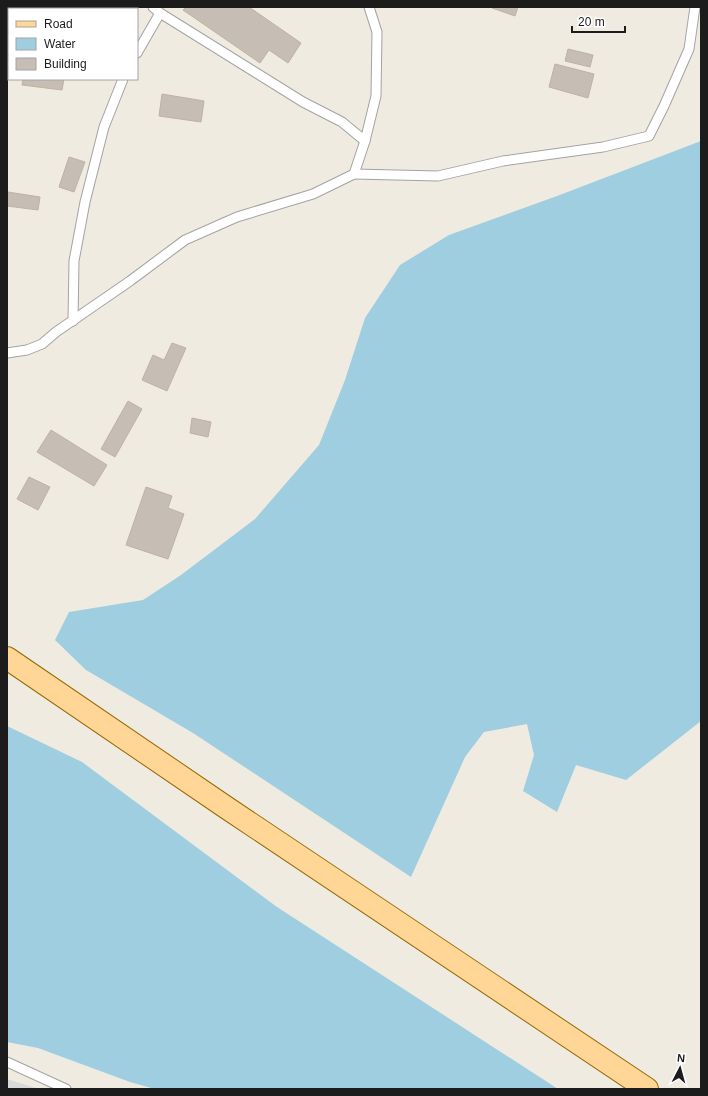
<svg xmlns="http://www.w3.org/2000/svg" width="708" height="1096" font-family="Arial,sans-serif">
<rect width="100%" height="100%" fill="#efebe1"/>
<path fill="#dad9d9" d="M7 1079 39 1089H7Z"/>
<g fill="#9ecee0">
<path d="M701 141V721L626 780 576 765 557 812 523 791 534 755 527 724 484 732 465 757 411 877 193 733 86 670 55 640 69 612 143 600 181 575 255 519 319 445 345 380 365 318 400 265 449 235 557 196Z"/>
<path d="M7 726 82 762 277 907 558 1089H155L130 1082 38 1048 7 1042Z"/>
</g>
<g fill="#c6bdb4" stroke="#c1b1a2">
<rect x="76" y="7" width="23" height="2"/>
<path d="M186 7H249L301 43 288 63 269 50 260 63 183 10Z"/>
<path d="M492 7H518L515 16 492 8Z"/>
<path d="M568 49 593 55 590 67 565 61Z"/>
<path d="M555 64 594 74 588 98 549 87Z"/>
<path d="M23 79H64L62 90 22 85Z"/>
<path d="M162 94 204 101 201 122 159 116Z"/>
<path d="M69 157 85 162 74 192 59 187Z"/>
<path d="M8 192 40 197 38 210 7 206Z"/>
<path d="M172 343 186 348 167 391 142 380 153 355 164 360Z"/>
<path d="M128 401 142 409 115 457 101 449Z"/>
<path d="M192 418 211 422 208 437 190 433Z"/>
<path d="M51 430 107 465 94 486 37 452Z"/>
<path d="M29 477 50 487 38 510 17 499Z"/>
<path d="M146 487 172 496 168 508 184 514 168 559 126 545Z"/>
</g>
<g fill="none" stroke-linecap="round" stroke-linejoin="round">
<g stroke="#a3a3a3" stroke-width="11">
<g id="service">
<path d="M153 7 160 13 303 102 342 122 365 141"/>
<path d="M137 53 160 13"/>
<path d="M354 174 438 176 503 161 603 147 649 136 664 106 689 49 695 7"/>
<path d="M73 321 74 261 85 202 104 127 123 79"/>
<path d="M7 353 27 350 42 344 56 332 130 281 185 240 237 217 313 194 354 174 365 141 376 96 377 32 369 7"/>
<path d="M7 1062 66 1089"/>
</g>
</g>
<g stroke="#946900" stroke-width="24">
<path id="primary" d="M7 658 227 808 647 1089"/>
</g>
<use href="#service" stroke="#fff" stroke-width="9"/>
<use href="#primary" stroke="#ffd695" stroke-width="22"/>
</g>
<rect width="708" height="1096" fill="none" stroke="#1c1c1c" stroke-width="16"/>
<rect x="8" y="8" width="130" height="72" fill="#ffffff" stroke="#a4a4a4"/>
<rect x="16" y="21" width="20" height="6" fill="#ffd695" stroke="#a4a4a4"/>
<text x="44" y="28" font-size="12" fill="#1c1c1c">Road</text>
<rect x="16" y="38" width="20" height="12" fill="#9ecee0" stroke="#a4a4a4"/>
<text x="44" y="48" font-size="12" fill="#1c1c1c">Water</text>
<rect x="16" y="58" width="20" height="12" fill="#c6bdb4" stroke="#a4a4a4"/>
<text x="44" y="68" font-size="12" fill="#1c1c1c">Building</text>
<g transform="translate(680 1068) rotate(6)" stroke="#ffffff" stroke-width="3" paint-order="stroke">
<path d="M0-3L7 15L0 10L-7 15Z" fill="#1c1c1c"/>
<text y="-6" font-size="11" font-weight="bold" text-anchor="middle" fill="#1c1c1c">N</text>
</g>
<path d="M572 26v6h53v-6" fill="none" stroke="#1c1c1c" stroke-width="2"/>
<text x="578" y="26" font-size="12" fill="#1c1c1c" stroke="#ffffff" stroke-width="3" paint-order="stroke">20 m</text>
</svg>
